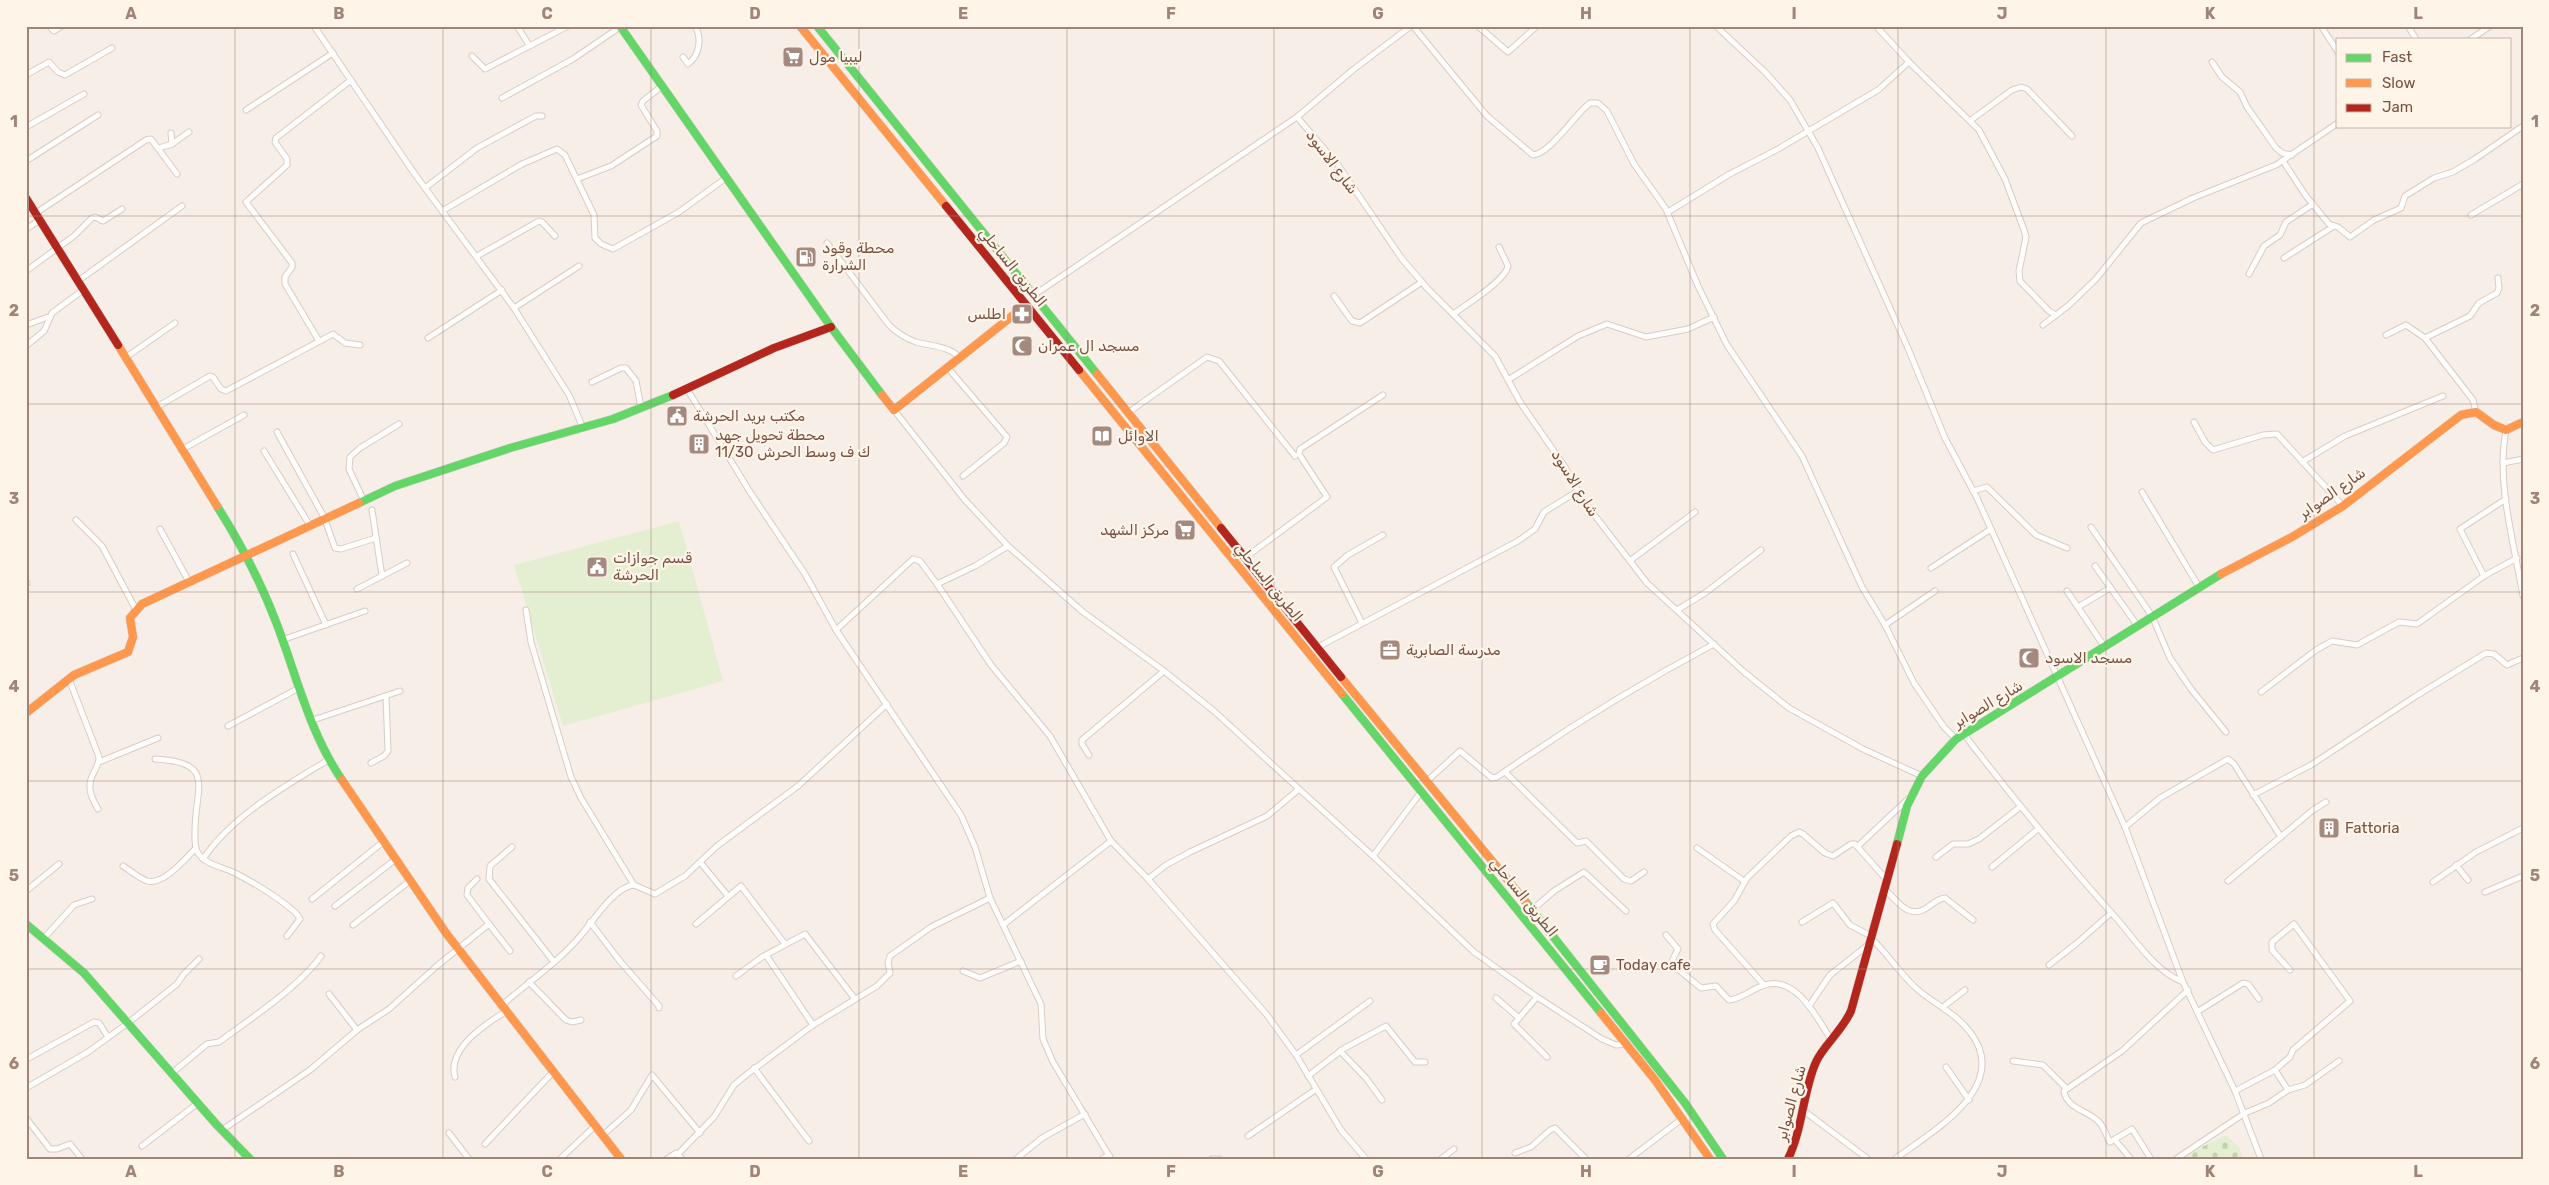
<svg xmlns="http://www.w3.org/2000/svg" width="2549" height="1185" font-family="Rubik,Cairo,sans-serif">
<defs>
<pattern id="cemetery-stones" width="16" height="16" patternUnits="userSpaceOnUse" patternTransform="scale(1.25)"><rect width="16" height="16" fill="#e4eed0"/><path d="M2 7V4a2 2 0 0 1 4 0v3zM10 15v-3a2 2 0 0 1 4 0v3z" fill="#c7ceb4"/></pattern>
</defs>
<rect width="100%" height="100%" fill="#f7efe7"/>
<path fill="url(#cemetery-stones)" d="M2226 1135 2239 1147 2243 1159H2178Z"/>
<path fill="#e4eed0" d="M679 521 723 681 563 726 514 565Z"/>
<g fill="none" stroke-linecap="round" stroke-linejoin="round">
<g stroke="#d8ccc5" stroke-width="7">
<g id="street">
<path d="M49 26 54 31 62 26"/>
<path d="M314 26 414 173 514 308 569 395 583 428"/>
<path d="M517 26 529 45"/>
<path d="M1413 26 1487 116 1533 155C1551 153 1575 114 1590 103H1598L1607 111 1634 164 1666 209 1698 286 1727 345 1802 456 1862 587 1885 625 1914 683 1944 727 1956 739"/>
<path d="M1478 26 1508 52 1537 26"/>
<path d="M1716 26 1765 72 1790 100 1818 148 1907 346 1945 438 1977 498 2125 827 2183 982 2235 1091 2261 1159"/>
<path d="M1876 26 1909 62"/>
<path d="M2321 26 2338 52"/>
<path d="M2408 26 2416 39"/>
<path d="M26 27 28 26"/>
<path d="M2471 39 2490 26"/>
<path d="M472 56 485 69 568 26"/>
<path d="M683 57 688 64C700 55 702 38 695 26"/>
<path d="M2212 62 2222 77 2240 92 2247 107 2276 148 2282 153 2292 155"/>
<path d="M26 75 49 62 58 72 65 75 112 48"/>
<path d="M502 98 573 59 620 27"/>
<path d="M246 110 333 53"/>
<path d="M1297 117 1338 165 1402 259 1427 288 1495 356 1520 402 1565 467 1582 499 1647 583 1744 672 1789 708 1863 749 1922 776"/>
<path d="M1971 120 2012 90 2021 87 2027 89 2072 136"/>
<path d="M26 127 84 94"/>
<path d="M172 144 189 132"/>
<path d="M159 148 172 144 171 133"/>
<path d="M26 161 98 115"/>
<path d="M2283 161 2306 196 2329 224 2338 227 2350 237 2374 220 2401 208 2405 196 2434 178 2453 172 2475 159 2523 126"/>
<path d="M577 179 611 166 657 136V131L641 105 643 101 662 86"/>
<path d="M425 188 477 148 536 116H542"/>
<path d="M442 211 522 164 557 149 565 155 594 215 595 238 601 244 613 249 679 212 726 178"/>
<path d="M1668 212 1728 175 1778 149 1878 90 1909 62 1979 130 2005 179 2024 230 2026 237 2019 271 2020 281 2049 311 2056 315"/>
<path d="M36 213 146 140 151 139 177 174"/>
<path d="M2471 215 2523 184"/>
<path d="M26 229 40 220"/>
<path d="M827 243 889 325C897 333 905 338 916 342 930 346 950 346 960 358"/>
<path d="M477 256 539 221 542 222 555 236"/>
<path d="M2284 258 2334 226"/>
<path d="M26 271 74 236 92 218 95 217 103 221 122 209"/>
<path d="M2249 274 2264 246 2280 235 2286 222 2313 204"/>
<path d="M78 281 182 206"/>
<path d="M1034 295 1297 117 1354 69 1411 26"/>
<path d="M1334 296 1352 321 1360 323 1422 282"/>
<path d="M514 308 579 266"/>
<path d="M1453 314C1466 305 1505 281 1508 266L1499 247"/>
<path d="M26 325 48 317"/>
<path d="M2043 325 2069 305 2096 279 2141 223 2193 198 2276 165 2338 123"/>
<path d="M2386 335 2406 325 2425 338 2473 400 2476 412"/>
<path d="M428 338 502 290"/>
<path d="M2425 338 2470 316 2479 303 2497 293 2499 288 2498 278"/>
<path d="M319 341 285 284V277L292 267V263L246 202 287 165V159L275 142 276 138 351 80"/>
<path d="M26 346 44 331 52 313 83 290"/>
<path d="M125 358 175 323"/>
<path d="M948 368 1007 437 1004 443 963 476"/>
<path d="M1508 380 1578 336 1607 324 1646 337 1688 329 1714 317"/>
<path d="M592 382 621 368H626L636 381 641 408"/>
<path d="M687 389 750 492 805 574 836 630 961 815 975 847 990 898 1041 1004 1043 1039 1053 1062 1111 1159"/>
<path d="M155 408 210 376 213 377 221 389 226 391 333 334 345 343 360 345"/>
<path d="M894 410 965 500 1008 546 1083 612 1164 671 1214 711 1299 789"/>
<path d="M1129 412 1207 357 1219 361 1295 456"/>
<path d="M2194 422 2205 442 2213 450 2263 435 2277 434 2343 506"/>
<path d="M2506 430C2496 484 2514 542 2523 596"/>
<path d="M277 432 324 517 335 548 341 549 376 538"/>
<path d="M181 450 244 415"/>
<path d="M264 451 309 524"/>
<path d="M2302 462 2345 436 2443 396"/>
<path d="M2503 463 2523 459"/>
<path d="M1973 491 1987 487 2036 535 2067 548"/>
<path d="M2142 492 2199 587"/>
<path d="M363 499 349 469 350 457 360 448 399 424"/>
<path d="M372 510 382 576"/>
<path d="M76 520 102 546 135 608"/>
<path d="M2091 527 2152 616 2170 658 2191 689 2226 732"/>
<path d="M160 529 188 580"/>
<path d="M1008 546 975 566 937 584 991 665 1050 736 1111 841 1148 879"/>
<path d="M293 554 326 625"/>
<path d="M1246 557 1327 497 1299 454 1300 449 1383 395"/>
<path d="M1631 560 1695 512"/>
<path d="M2095 566 2137 625"/>
<path d="M1931 568 1991 529"/>
<path d="M2484 576 2460 529 2506 499"/>
<path d="M26 583H27"/>
<path d="M357 589 407 563"/>
<path d="M2067 591 2104 646"/>
<path d="M2078 607 2110 588"/>
<path d="M526 610 531 642 571 777 581 798 634 885"/>
<path d="M1677 610 1705 593 1761 550"/>
<path d="M1362 623 1334 567 1348 555 1383 535"/>
<path d="M1885 625 1935 591"/>
<path d="M836 630 913 559 920 561 937 584"/>
<path d="M282 640 365 611"/>
<path d="M1318 647 1518 541 1535 529 1544 512 1578 491"/>
<path d="M69 679 99 757C99 763 97 766 94 772 86 786 91 797 98 809"/>
<path d="M2261 692 2316 650 2332 641 2357 645 2399 622 2417 624 2484 576 2517 558"/>
<path d="M310 721 400 691"/>
<path d="M228 726 299 688"/>
<path d="M1963 733C2012 797 2063 859 2117 919 2136 941 2155 971 2183 982"/>
<path d="M1089 755 1082 744V740L1164 671"/>
<path d="M155 759C217 762 195 787 195 831 195 838 194 847 198 853 206 865 223 867 235 873 256 884 278 897 296 913L300 919 287 936"/>
<path d="M99 762 158 738"/>
<path d="M371 763 384 756 388 751 386 696"/>
<path d="M1505 772 1577 843 1586 841 1624 879 1631 881 1644 872"/>
<path d="M1426 782 1460 751 1492 778 1497 777C1567 728 1639 684 1714 644"/>
<path d="M2253 795 2311 765 2416 696 2486 653 2494 654 2507 665 2523 658"/>
<path d="M2125 827 2160 798 2228 759 2234 764 2281 837"/>
<path d="M1858 846 1908 799"/>
<path d="M512 847 490 866 489 879 554 962"/>
<path d="M1697 848 1744 881"/>
<path d="M1373 856 1474 952 1537 997 1602 1039 1616 1045 1626 1044"/>
<path d="M1936 857 1953 844H1968L1979 839 2020 807"/>
<path d="M203 859C232 816 285 786 328 760"/>
<path d="M700 862 728 896"/>
<path d="M2456 865 2468 880"/>
<path d="M123 866C131 871 139 878 147 881 163 886 186 858 196 848"/>
<path d="M1992 867 2038 829"/>
<path d="M477 879 468 888 467 895 489 924"/>
<path d="M2228 881 2313 810 2326 802"/>
<path d="M2433 882 2476 852 2523 828"/>
<path d="M1884 888C1897 901 1909 921 1928 907 1933 903 1938 899 1945 898L1973 920"/>
<path d="M26 891 59 864"/>
<path d="M2485 892 2523 876"/>
<path d="M312 899 383 842"/>
<path d="M335 906 396 859"/>
<path d="M1532 910 1554 891 1584 872 1626 911"/>
<path d="M590 922 619 960 659 1006V1008"/>
<path d="M1802 922 1833 903 1850 925 1871 936"/>
<path d="M696 924 741 886 785 944"/>
<path d="M353 925 411 880"/>
<path d="M1003 925 1111 841"/>
<path d="M1666 935 1678 949 1672 961 1673 965 1701 988 1716 986 1729 1000C1742 999 1753 988 1765 985 1797 975 1818 1020 1832 1041"/>
<path d="M44 938 74 905 92 899"/>
<path d="M1871 938C1888 954 1900 974 1917 989 1934 1004 1956 1013 1970 1032 2013 1087 1931 1132 1895 1159"/>
<path d="M766 955 813 1025"/>
<path d="M2049 965 2077 943 2111 913"/>
<path d="M963 971 980 978 1021 961"/>
<path d="M736 976 762 957 805 934 855 999"/>
<path d="M529 982 566 1020 572 1022 581 1020"/>
<path d="M1764 985 1715 930 1713 924 1734 901 1747 878 1791 836 1799 832 1803 834 1825 853 1833 856 1851 844H1855L1886 879"/>
<path d="M329 994 357 1030"/>
<path d="M1537 997 1514 1024 1547 1057"/>
<path d="M1496 998 1519 1018"/>
<path d="M501 1006C528 982 559 962 582 934 594 920 614 887 634 885L655 894 685 876 717 846 798 786 887 704"/>
<path d="M1809 1006 1830 975 1868 945"/>
<path d="M1943 1007 1965 990"/>
<path d="M2197 1012 2243 983 2248 984 2259 999"/>
<path d="M1340 1051 1366 1078 1382 1100"/>
<path d="M1296 1055 1370 1001"/>
<path d="M27 1059 94 1022 99 1023 108 1037"/>
<path d="M2013 1061 2043 1065 2066 1088"/>
<path d="M1946 1067 1969 1100"/>
<path d="M754 1068 809 1141"/>
<path d="M2275 1070 2290 1057 2293 1050 2350 1001 2294 924 2272 942V950L2290 970"/>
<path d="M172 1073 207 1044 219 1042C249 1020 300 986 321 956"/>
<path d="M1308 1076 1343 1049 1386 1026 1415 1062H1425"/>
<path d="M455 1077C447 1049 484 1025 505 1012"/>
<path d="M26 1088 88 1052 128 1023 177 984 183 975 199 959"/>
<path d="M2288 1090 2305 1085 2339 1061"/>
<path d="M1804 1111 1868 1159"/>
<path d="M26 1118 50 1149H57L70 1144 82 1159"/>
<path d="M222 1130 310 1070 357 1030 389 1009 438 965 489 924 510 951"/>
<path d="M449 1133 469 1159"/>
<path d="M603 1135 631 1110 652 1075 700 1133"/>
<path d="M1248 1136 1315 1090"/>
<path d="M2115 1140 2131 1159"/>
<path d="M485 1144 553 1072"/>
<path d="M142 1146 198 1103"/>
<path d="M1515 1153 1531 1147 1550 1130 1555 1128 1586 1159"/>
<path d="M678 1154 714 1117 734 1085 746 1075 813 1025 877 986 890 973 888 962 890 956 931 927 990 898"/>
<path d="M560 1159 596 1125"/>
<path d="M667 1159 676 1153 682 1159"/>
<path d="M1016 1159 1042 1138 1085 1114"/>
<path d="M1102 1159 1109 1155"/>
<path d="M1212 1159H1219"/>
<path d="M1366 1159 1341 1130 1296 1055 1267 1015 1148 879 1166 865 1190 852 1267 816 1299 789 1373 856 1421 792"/>
<path d="M1441 1159 1454 1149"/>
<path d="M1629 1159 1683 1118"/>
<path d="M2151 1159 2132 1129 2110 1142C2106 1136 2104 1126 2098 1121 2088 1111 2066 1108 2064 1091L2122 1051 2188 990"/>
<path d="M2176 1159 2245 1113 2269 1103 2288 1090 2275 1070 2235 1091"/>
</g>
</g>
<g stroke="#d8cac3" stroke-width="9">
<g id="fast">
<path d="M620 26 831 327 882 395"/>
<path d="M817 26 1097 374"/>
<path d="M359 503 395 486 510 448 613 419 673 395"/>
<path d="M217 506C241 544 260 580 276 622 297 676 309 732 342 780"/>
<path d="M1342 694 1601 1013"/>
<path d="M1897 844 1907 806 1922 776 1956 739 2221 574"/>
<path d="M1525 901 1685 1103 1723 1159"/>
<path d="M26 924 84 973 216 1124 250 1159"/>
</g>
</g>
<g stroke="#d8cac3" stroke-width="9">
<g id="slow">
<path d="M800 26 946 206"/>
<path d="M118 345 217 506"/>
<path d="M1079 370 1342 694"/>
<path d="M1097 374 1221 528"/>
<path d="M882 395 894 410 1026 305"/>
<path d="M2221 574 2292 537 2343 506 2461 415 2476 412 2494 425 2506 430 2523 422"/>
<path d="M1341 677 1525 901"/>
<path d="M26 713 74 675 128 652 133 637 130 618 142 604 359 503"/>
<path d="M342 780 446 933 621 1159"/>
<path d="M1601 1013 1655 1080 1710 1159"/>
</g>
</g>
<g stroke="#d8cac3" stroke-width="9">
<g id="jam">
<path d="M26 198 118 345"/>
<path d="M946 206 1079 370"/>
<path d="M673 395 774 348 831 327"/>
<path d="M1221 528 1341 677"/>
<path d="M1788 1159C1803 1128 1803 1091 1816 1062 1823 1046 1842 1031 1851 1011L1897 844"/>
</g>
</g>
<use href="#street" stroke="#fefdfb" stroke-width="5"/>
<use href="#fast" stroke="#63d668" stroke-width="8"/>
<use href="#slow" stroke="#ff974d" stroke-width="8"/>
<use href="#jam" stroke="#b3261e" stroke-width="8"/>
</g>
<path fill="none" stroke="#a08478" stroke-width="1" stroke-opacity="0.55" d="M235 26V1159M443 26V1159M651 26V1159M859 26V1159M1067 26V1159M1274 26V1159M1482 26V1159M1690 26V1159M1898 26V1159M2106 26V1159M2314 26V1159M26 216H2523M26 404H2523M26 592H2523M26 781H2523M26 969H2523"/>
<defs>
<g id="supermarket-square" transform="scale(1.125)"><rect x="-9" y="-9" width="18" height="18" rx="4" fill="#a4897e" stroke="#fff4e8"/><path d="M-6-5.5h2.5l.6 2H6L4.5 2H-2.5L-4.4-4H-6ZM-1.5 3.2a1.3 1.3 0 1 0 .1 0ZM3 3.2a1.3 1.3 0 1 0 .1 0Z" fill="#fff"/></g>
<g id="fuel-square" transform="scale(1.125)"><rect x="-9" y="-9" width="18" height="18" rx="4" fill="#a4897e" stroke="#fff4e8"/><path d="M-5.5-6h7V0h2V4h1.3V-2.5L3-4.5l.8-.8L6-3V5H2.5V1h-1V6h-7ZM-4.2-4.7v3.2H.2V-4.7Z" fill="#fff"/></g>
<g id="pharmacy-square" transform="scale(1.125)"><rect x="-9" y="-9" width="18" height="18" rx="4" fill="#a4897e" stroke="#fff4e8"/><path d="M-2-6h4v4h4v4h-4v4h-4v-4h-4v-4h4Z" fill="#fff"/></g>
<g id="mosque-square" transform="scale(1.125)"><rect x="-9" y="-9" width="18" height="18" rx="4" fill="#a4897e" stroke="#fff4e8"/><path d="M3.5-4.9A6 6 0 1 0 3.5 4.9A5 5 0 1 1 3.5-4.9Z" fill="#fff"/></g>
<g id="civic-square" transform="scale(1.125)"><rect x="-9" y="-9" width="18" height="18" rx="4" fill="#a4897e" stroke="#fff4e8"/><path d="M-.6-6.5H3V-4.5H.6V-3L4-1V1h2V6H-6V1h2V-1L-.6-3ZM-1.2 2.5V6h2.4V2.5Z" fill="#fff"/></g>
<g id="library-square" transform="scale(1.125)"><rect x="-9" y="-9" width="18" height="18" rx="4" fill="#a4897e" stroke="#fff4e8"/><path d="M-6-4Q-3-5.5-.7-3.5V5Q-3 3-6 4ZM6-4Q3-5.5 .7-3.5V5Q3 3 6 4Z" fill="#fff"/></g>
<g id="building-square" transform="scale(1.125)"><rect x="-9" y="-9" width="18" height="18" rx="4" fill="#a4897e" stroke="#fff4e8"/><path d="M-4-6H4V6H1V3H-1V6H-4ZM-2.5-4.3h1.7v1.8h-1.7ZM.8-4.3h1.7v1.8H.8ZM-2.5-1h1.7V.8h-1.7ZM.8-1h1.7V.8H.8Z" fill="#fff"/></g>
<g id="office-square" transform="scale(1.125)"><rect x="-9" y="-9" width="18" height="18" rx="4" fill="#a4897e" stroke="#fff4e8"/><path d="M-6-3h4V-5.5h4V-3h4V5H-6ZM-1-4.5V-3h2v-1.5ZM-6 0V1H6V0Z" fill="#fff"/></g>
<g id="cafe-square" transform="scale(1.125)"><rect x="-9" y="-9" width="18" height="18" rx="4" fill="#a4897e" stroke="#fff4e8"/><path d="M-5.5-4.5H6V0H3Q3 3.5 0 3.5H-2.5Q-5.5 3.5-5.5 0ZM3-3.2v2h1.7v-2ZM-6 4.5H4V6H-6Z" fill="#fff"/></g>
</defs>
<g fill-rule="evenodd">
<use href="#supermarket-square" x="793" y="57"/>
<use href="#fuel-square" x="806" y="257"/>
<use href="#pharmacy-square" x="1022" y="314"/>
<use href="#mosque-square" x="1022" y="346"/>
<use href="#civic-square" x="677" y="416"/>
<use href="#library-square" x="1102" y="436"/>
<use href="#building-square" x="699" y="444"/>
<use href="#supermarket-square" x="1185" y="530"/>
<use href="#civic-square" x="597" y="567"/>
<use href="#office-square" x="1390" y="650"/>
<use href="#mosque-square" x="2029" y="658"/>
<use href="#building-square" x="2329" y="828"/>
<use href="#cafe-square" x="1600" y="965"/>
</g>
<g text-anchor="middle" dominant-baseline="central" stroke-width="4.5" stroke-linejoin="round" paint-order="stroke">
<g font-size="15" fill="#775245" stroke="#fff4e8" text-anchor="start">
<text x="809" y="57">ليبيا مول</text>
<text x="822" y="248">محطة وقود<tspan x="822" dy="17">الشرارة</tspan></text>
<text x="1006" y="314" text-anchor="end">اطلس</text>
<text x="1038" y="346">مسجد ال عمران</text>
<text x="693" y="416">مكتب بريد الحرشة</text>
<text x="715" y="435">محطة تحويل جهد<tspan x="715" dy="17">11/30 ك ف وسط الحرش</tspan></text>
<text x="1118" y="436">الاوائل</text>
<text x="1169" y="530" text-anchor="end">مركز الشهد</text>
<text x="613" y="558">قسم جوازات<tspan x="613" dy="17">الحرشة</tspan></text>
<text x="1406" y="650">مدرسة الصابرية</text>
<text x="2045" y="658">مسجد الاسود</text>
<text x="2345" y="828">Fattoria</text>
<text x="1616" y="965">Today cafe</text>
</g>
<g font-size="15" fill="#775245" stroke="#fff4e8">
<text transform="translate(1332 162) rotate(53)">شارع الاسود</text>
<text transform="translate(1013 267) rotate(51)">الطريق الساحلي</text>
<text transform="translate(1575 483) rotate(58)">شارع الاسود</text>
<text transform="translate(2332 493) rotate(-35)">شارع الصوابر</text>
<text transform="translate(1269 582) rotate(51)">الطريق الساحلي</text>
<text transform="translate(1988 704) rotate(-31)">شارع الصوابر</text>
<text transform="translate(1524 897) rotate(51)">الطريق الساحلي</text>
<text transform="translate(1791 1103) rotate(-75)">شارع الصوابر</text>
</g>
</g>
<rect width="2549" height="1185" fill="none" stroke="#fff4e8" stroke-width="55"/>
<rect x="2336" y="38" width="175" height="90" fill="#fff4e8" stroke="#c9b3a7"/>
<rect x="2346" y="54" width="25" height="8" fill="#63d668" stroke="#c9b3a7"/>
<text x="2382" y="62" font-size="15" fill="#775245">Fast</text>
<rect x="2346" y="79" width="25" height="8" fill="#ff974d" stroke="#c9b3a7"/>
<text x="2382" y="88" font-size="15" fill="#775245">Slow</text>
<rect x="2346" y="104" width="25" height="8" fill="#b3261e" stroke="#c9b3a7"/>
<text x="2382" y="112" font-size="15" fill="#775245">Jam</text>
<rect x="28" y="28" width="2494" height="1130" fill="none" stroke="#a08478" stroke-width="2"/>
<g font-size="16" text-anchor="middle" font-weight="bold" fill="#a08478">
<text x="131" y="19">A</text>
<text x="339" y="19">B</text>
<text x="547" y="19">C</text>
<text x="755" y="19">D</text>
<text x="963" y="19">E</text>
<text x="1171" y="19">F</text>
<text x="1378" y="19">G</text>
<text x="1586" y="19">H</text>
<text x="1794" y="19">I</text>
<text x="2002" y="19">J</text>
<text x="2210" y="19">K</text>
<text x="2418" y="19">L</text>
<text x="14" y="127">1</text>
<text x="2535" y="127">1</text>
<text x="14" y="316">2</text>
<text x="2535" y="316">2</text>
<text x="14" y="504">3</text>
<text x="2535" y="504">3</text>
<text x="14" y="692">4</text>
<text x="2535" y="692">4</text>
<text x="14" y="881">5</text>
<text x="2535" y="881">5</text>
<text x="14" y="1069">6</text>
<text x="2535" y="1069">6</text>
<text x="131" y="1177">A</text>
<text x="339" y="1177">B</text>
<text x="547" y="1177">C</text>
<text x="755" y="1177">D</text>
<text x="963" y="1177">E</text>
<text x="1171" y="1177">F</text>
<text x="1378" y="1177">G</text>
<text x="1586" y="1177">H</text>
<text x="1794" y="1177">I</text>
<text x="2002" y="1177">J</text>
<text x="2210" y="1177">K</text>
<text x="2418" y="1177">L</text>
</g>
</svg>
